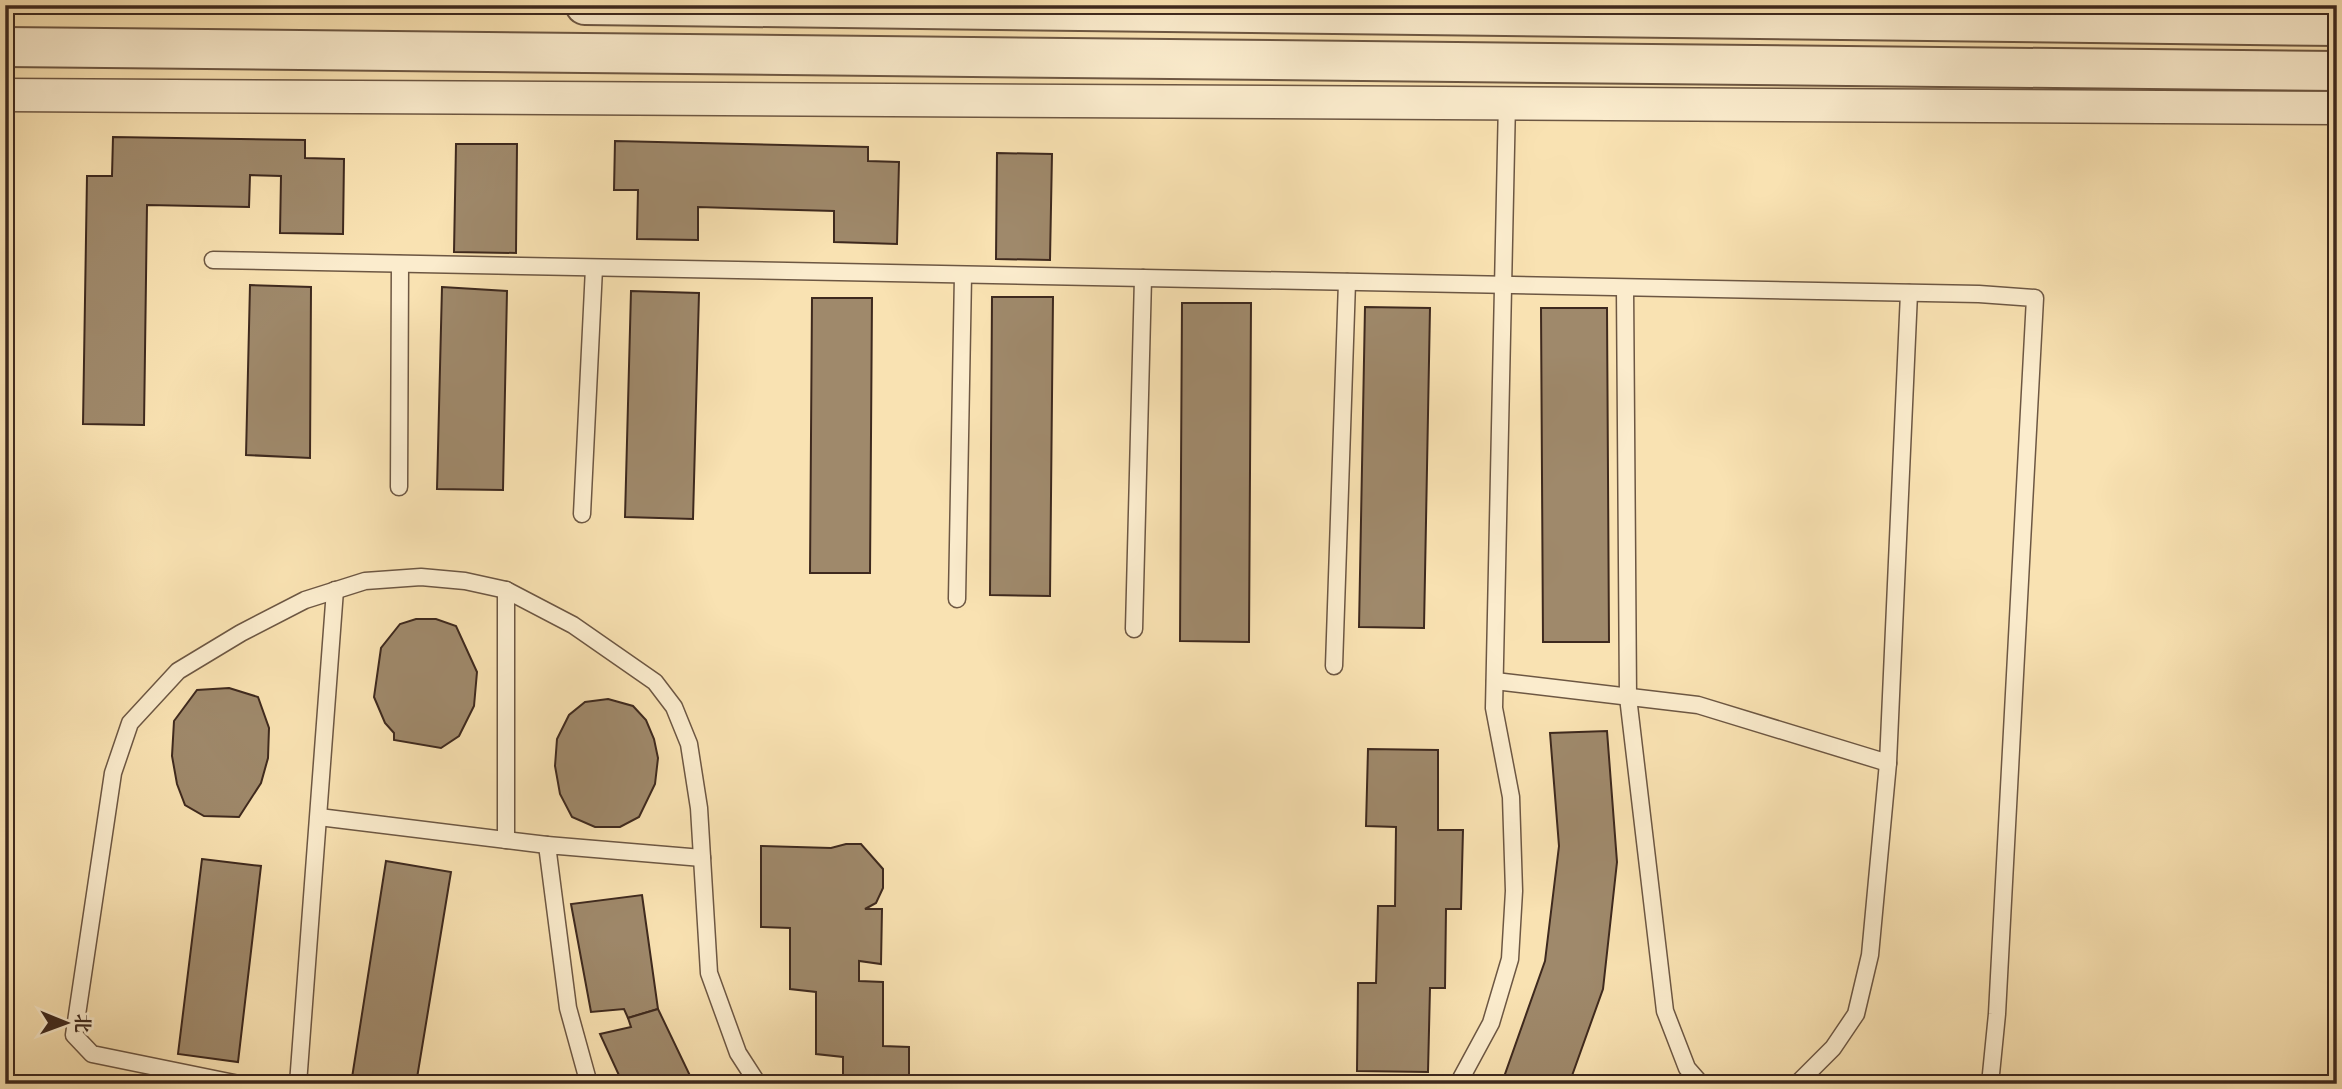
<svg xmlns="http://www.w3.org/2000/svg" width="2342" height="1089" font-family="'IM FELL Great Primer','Noto Serif SC',serif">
<rect width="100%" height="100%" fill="#f9e2b2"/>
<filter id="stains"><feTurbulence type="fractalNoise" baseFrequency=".00286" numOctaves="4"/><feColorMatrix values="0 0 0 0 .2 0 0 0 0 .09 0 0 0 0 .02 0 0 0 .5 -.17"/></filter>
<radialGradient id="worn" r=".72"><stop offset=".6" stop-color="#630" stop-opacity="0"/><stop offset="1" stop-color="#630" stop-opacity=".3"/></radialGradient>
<g fill="#9f896b" stroke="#3e291e" stroke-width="2">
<path d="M113 137 305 140V158L344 159 343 234 280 233 281 176 250 175 249 207 147 205 144 425 83 424 87 176H112Z"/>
<path d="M615 141 868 147V161L899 162 897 244 834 242V211L698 207V240L637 239 638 190H614Z"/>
<path d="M456 144H517L516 253 454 252Z"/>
<path d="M997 153 1052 154 1050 260 996 259Z"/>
<path d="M250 285 311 287 310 458 246 455Z"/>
<path d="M442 287 507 291 503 490 437 489Z"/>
<path d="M631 291 699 293 693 519 625 517Z"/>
<path d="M992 297H1053L1050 596 990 595Z"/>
<path d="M812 298H872L870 573H810Z"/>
<path d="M1182 303H1251L1249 642 1180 641Z"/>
<path d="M1365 307 1430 308 1424 628 1359 627Z"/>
<path d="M1541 308H1607L1609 642H1543Z"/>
<path d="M416 619H436L456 626 477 672 474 706 459 736 441 748 394 740V733L385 723 374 697 381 648 400 624Z"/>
<path d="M229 688 258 697 269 728 268 758 261 783 239 817 204 816 185 805 177 784 172 756 174 721 197 690Z"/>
<path d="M608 699 633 706 646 720 654 739 658 758 655 784 639 817 620 827H595L572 817 560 794 555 766 557 739 569 715 585 702Z"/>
<path d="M1607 731 1617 862 1603 989 1569 1084H1499L1505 1074 1545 961 1559 846 1550 733Z"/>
<path d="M1368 749 1438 750V830H1463L1461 909H1446L1445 988H1430L1428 1072 1357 1071 1358 983H1376L1378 906H1395L1396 827 1366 826Z"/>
<path d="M846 844H861L883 869V888L876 903 865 909H882L881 964 859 961V981L883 982V1046L909 1047V1084H843V1057L816 1054V992L790 989V928L761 927V846L831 848Z"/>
<path d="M202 859 261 866 238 1062 178 1054Z"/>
<path d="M386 861 451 872 416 1084H351Z"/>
<path d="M642 895 658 1009 628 1018 624 1009 591 1012 571 904Z"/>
<path d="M658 1009 694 1084H623L600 1034 631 1027 628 1018Z"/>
</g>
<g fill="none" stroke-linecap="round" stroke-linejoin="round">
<g stroke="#6d5743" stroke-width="19">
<g id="service">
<path d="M213 260 1979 294 2035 298 1997 1014 1990 1084"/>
<path d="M1625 288 1628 697 1665 1011 1687 1068 1701 1084"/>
<path d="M399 487 400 264"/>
<path d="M582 514 594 268"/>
<path d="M506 590V840"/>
<path d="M957 599 963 275"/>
<path d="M1134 629 1143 278"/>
<path d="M1334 666 1347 282"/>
<path d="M1495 681 1698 705 1888 763 1909 293"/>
<path d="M319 817 547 845"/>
<path d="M239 1084 92 1054 74 1035 113 773 130 723 178 671 241 633 305 600 365 581 421 577 465 581 506 590 573 625 655 682 674 707 689 744 699 808 709 973 738 1053 758 1084"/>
<path d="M298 1084 335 590"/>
<path d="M589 1084 568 1008 547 845 702 858"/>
<path d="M1458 1084 1491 1023 1510 959 1514 891 1511 797 1494 708 1507 101"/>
<path d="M1797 1084 1833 1048 1856 1014 1870 955 1888 763"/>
</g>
</g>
<g stroke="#6d5743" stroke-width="35">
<path id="minor" d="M5 95 2337 108"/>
</g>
<g stroke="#6d5743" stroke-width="42">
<g id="tertiary">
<path d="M585 5 2337 26"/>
<path d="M5 47 2337 71"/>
</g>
</g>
<use href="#service" stroke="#fbeccd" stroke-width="16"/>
<use href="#minor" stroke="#fbeccd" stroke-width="32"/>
<use href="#tertiary" stroke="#fbeccd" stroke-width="38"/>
</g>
<rect width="2342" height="1089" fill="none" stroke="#f9e2b2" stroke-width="28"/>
<rect x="7" y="7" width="2328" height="1075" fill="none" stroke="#3e291e" stroke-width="3.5"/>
<rect x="14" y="14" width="2314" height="1061" fill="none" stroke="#3e291e" stroke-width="2"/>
<g transform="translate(66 1023) rotate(91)" stroke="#fbeccd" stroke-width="5" paint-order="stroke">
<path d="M0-5L12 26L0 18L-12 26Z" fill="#3e291e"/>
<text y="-10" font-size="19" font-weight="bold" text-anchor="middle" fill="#3e291e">北</text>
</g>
<rect width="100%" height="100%" filter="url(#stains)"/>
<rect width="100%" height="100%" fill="url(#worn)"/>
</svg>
